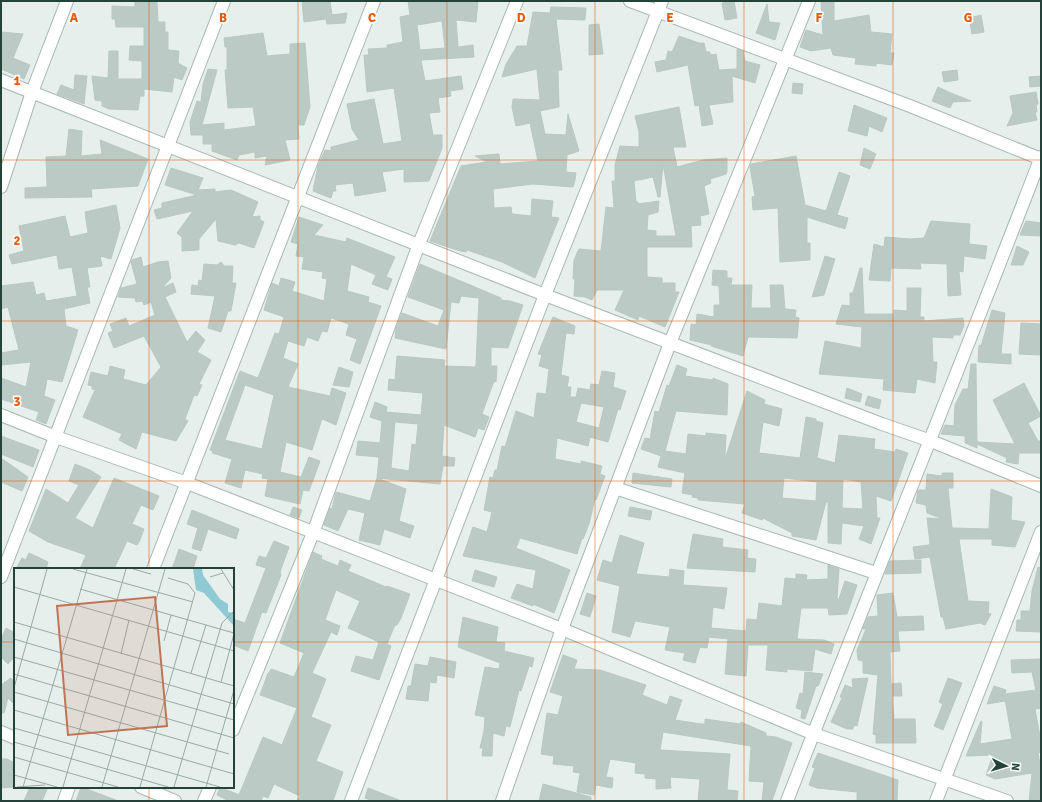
<svg xmlns="http://www.w3.org/2000/svg" width="1042" height="802" font-family="Signika,sans-serif">
<rect width="100%" height="100%" fill="#e6efeb"/>
<g fill="#bbcac4" stroke="#b8c9c2" fill-rule="evenodd">
<path d="M135 1H157L158 22H165V32H168V50L179 51 178 63 187 68 182 80 174 77 172 92 144 89V96H140L138 110 109 109 102 106V101L95 100 92 76 108 78 109 51H118V79H142V61L129 60 130 46H144V27H116L115 19H112V6L135 7Z"/>
<path d="M302 1H330L332 15 347 13 345 23 327 24 326 19 304 22Z"/>
<path d="M408 1H478L476 22 456 20 458 47 473 45 474 57 421 60 425 81 461 76 463 89 450 91 451 96 438 98 440 112 429 113 433 135H442V148L429 181 404 182V169L382 172 386 191 355 196 353 183 335 185 336 191H333L331 198 313 191 318 166 325 150 331 151V147L359 140 352 129 347 104 374 99 383 144 402 141 394 88 367 92 364 55H369L368 49 387 48V45L403 42 400 17 410 15ZM442 21 445 48 420 50 417 25Z"/>
<path d="M734 1 737 18 725 20 722 3Z"/>
<path d="M821 1H834V21L869 15 871 32 892 34 890 53H894L892 65 876 63V66L855 64 856 58 833 55 831 48 811 51 800 47 806 30 823 35Z"/>
<path d="M767 4 769 22 780 23 775 40 756 33Z"/>
<path d="M551 7 586 8 585 20 556 19 562 70H558L559 107 540 111 545 134 566 135 568 114 579 151 567 155 566 172 576 173 575 180 573 187 533 184 493 189 494 208 511 207 512 214 531 216 532 199 553 201 551 217 559 218 535 278 502 262 467 250 466 252 460 251 430 241 461 166 487 162 475 156 499 154 500 164 538 161 530 123 516 126 512 107 513 99 540 100 537 69 502 77 506 64 517 46H527L533 12 550 13Z"/>
<path d="M981 15 984 32 972 34 969 18Z"/>
<path d="M599 24 603 54 589 55V25Z"/>
<path d="M1 32 23 34 13 58 30 65 24 79 1 69Z"/>
<path d="M263 33 267 56 290 54V44L305 43 310 107 304 125H298L299 139 285 140 290 160 265 165 267 156 255 158V152L239 155 237 160 212 151V144H203V135H191L190 122 197 101 201 102 203 84 208 69 217 70 202 125 224 123V130L256 126 253 107 228 108 225 70H227V47H225L224 38Z"/>
<path d="M679 36 699 43H704L706 52H710V55L716 54 719 70 737 69V49L743 51 745 61 760 65 755 83 732 76 733 102 709 105 713 124 702 126 699 105 695 106 688 65 657 72 655 62 666 60 668 51 672 52Z"/>
<path d="M957 70 958 80 944 82 942 72Z"/>
<path d="M75 75 87 76 84 104 57 94 61 85 74 90Z"/>
<path d="M1041 76V86L1030 87 1029 77Z"/>
<path d="M793 83 803 84 802 94 792 93Z"/>
<path d="M938 87 951 93 971 101 953 102 950 108 932 101Z"/>
<path d="M1036 92 1038 104 1036 105 1037 112H1035L1037 120 1007 126 1013 113 1010 96Z"/>
<path d="M854 105 887 118 882 132 869 126 867 136 848 131Z"/>
<path d="M679 107 686 147H673L677 167 703 160 727 158V171L726 174 710 179 711 183 704 186 709 214 700 216 701 225 691 226 692 247H647V277L662 278V283H675V292H679L665 327 639 316 638 320 615 310 624 290H597L592 300 585 297 574 296 575 279H573L574 260 579 249 601 251 606 207 614 208 612 181H615V165L620 146 639 147V132L635 116ZM663 164 676 236H656V231L647 230 648 215 658 212 659 201 638 204V202H636L634 181 653 177 658 197H660Z"/>
<path d="M69 129 82 131 81 156 102 154 100 140 148 159 138 186 91 189 92 197 25 198V188L47 187 46 157 66 156Z"/>
<path d="M864 148 876 154 870 169 860 165Z"/>
<path d="M796 156 805 205 826 211 839 172 850 176 837 215 848 218 845 229 807 217V243H810V260L780 262 778 208 753 210 752 197 755 196 750 167 751 164Z"/>
<path d="M171 168 203 178 198 190 215 189V192L231 190 258 202 252 217 260 216V220L264 222 254 248 239 243 235 245 218 241 216 219 199 239V250L182 251V237L177 233 193 211 157 219 154 210 162 208V203L197 195 165 185Z"/>
<path d="M116 205 120 228 111 259 100 256 102 266 87 268 90 287H87L90 303 64 309 66 326 78 330 62 382 47 379 44 396 55 400 46 424 36 420 39 412 1 399V378L26 387 31 362 1 365V353L19 350 8 307 1 309V286L33 282 36 295 44 293 46 301 77 296 72 267 59 269 57 255 12 264 9 255 24 251 19 226 65 216 70 237 88 233 85 212Z"/>
<path d="M299 217 323 225 314 235 346 242 347 238 395 257 386 277 392 279 388 290 372 284 376 275 351 264 347 291 369 297 368 302 381 306 360 364 350 360 357 339 346 335 349 324 331 318 327 332 322 331 318 341 307 337 304 346 288 341 283 358 298 364 288 387 330 396 332 388 346 393 336 425 322 419 312 450 286 442 280 472 301 477 309 457 320 461 309 491 303 490 300 504 265 496 268 479 262 478 263 474 245 470 241 488 225 483 232 459 212 453 213 451 210 450 240 371 258 378 275 333 279 334 284 317 264 310 272 283 279 286 281 278 295 282 292 291 324 301 327 279 322 278 323 272 302 269 304 257 296 256 298 244 291 242ZM245 385 274 395 262 449 225 440Z"/>
<path d="M931 221 970 224 969 244 987 246 985 259 964 256 963 272 959 271 961 295 948 296 947 264 920 263 921 269 891 268 890 281 869 280 874 244 884 247 885 237 910 239 924 238Z"/>
<path d="M1026 221 1041 223V236L1020 235Z"/>
<path d="M1017 246 1029 252 1023 265H1011Z"/>
<path d="M825 256 835 259 824 295 812 297Z"/>
<path d="M141 257 143 267 158 262 168 261 171 278 162 288 173 283 176 292 165 297 187 342 196 331 205 340 197 352 211 360 199 384 202 385 197 396 194 395 185 419 188 421 176 441 142 432 136 449 119 440 122 434 83 417 95 390 92 389V386L88 385 91 372 108 376 110 366 125 370 123 379 146 385 161 367 144 336 114 348 108 333 113 331 110 324 126 318 129 326 155 315 151 302 144 305 142 301 136 302 135 298 118 297 121 288 137 284 131 262 132 260Z"/>
<path d="M221 262 224 266H233L232 283H236L231 311H228L221 332 208 328 215 296 191 294 192 285 198 286 199 280 202 281 204 264 217 265Z"/>
<path d="M420 264 501 298V300L510 301 523 305 508 348 491 347V366H497L496 382 494 381 482 414 489 417 484 430 478 428 475 437 444 425 442 456 455 458 454 466H443L440 484 377 478 406 489 399 521 414 526 410 538 384 529 380 545 359 540 365 513 348 509 338 531 324 525 330 508 332 509 336 492 370 501 377 478 379 457 356 455 358 441 380 443 382 421 370 417 375 402 387 407 386 412 421 415 423 393 388 390 389 379 395 380 397 356 445 360 444 366 475 367 476 365 479 298 461 296 459 303 451 302 446 349 395 338 396 328 402 313 438 326 444 310 408 297ZM395 422 418 424 416 445 412 444 409 471 391 468Z"/>
<path d="M860 268H862L864 314H894V310L907 311V288H921L920 317H924V321L963 318 964 325 960 335H953V338L932 337 933 362H937L935 383 917 379 915 393 883 390 884 379 819 374 825 341 861 348 862 327 836 324 842 305 850 306V293H853Z"/>
<path d="M713 270 727 271V278H732L731 285H752L751 308H771L770 285H783L785 309 796 310 795 317 799 318 797 338 748 337 743 356 711 346 712 345 690 340 691 324 696 325 697 314 714 317V305H720L719 286 712 285Z"/>
<path d="M992 310 1005 313 1001 354H1011V364L978 362 979 345 981 346Z"/>
<path d="M553 317 575 326 574 334 566 333 561 375 569 377 567 387H571L570 397H576L578 388 590 390 591 384 599 385 602 371 615 373 613 387 626 391 620 410 618 409 608 442 590 437 588 446 557 438 555 459 581 464V461L602 466 600 474 605 476 596 500 595 499 589 524 583 539 582 538 577 554 520 538 516 548 570 570 554 613 533 604V606L511 598 517 584 533 589 536 570 463 556 473 527 487 532 492 512 484 510 490 477 493 478 495 470H497L502 446 505 447 516 411 534 418 537 393 546 394 549 369 539 366 542 355 538 354ZM581 403 604 407 599 428 576 422Z"/>
<path d="M1021 323 1041 324V355L1019 354Z"/>
<path d="M971 364H976L977 442 1015 444 993 400 1024 383 1041 416 1028 423 1038 441H1041V453H1019L1018 464 1006 462 1007 458 977 444V448L965 443V436L941 434 945 425 954 426 955 405 963 389H968Z"/>
<path d="M677 365 687 369 685 376 713 380V378L728 384 727 415 676 411 665 451 686 454 688 434 706 436V433L726 435 725 456H726L747 391 765 400 764 404 782 409 779 426 763 422 759 453 800 458 806 417 816 419V421L823 423 817 458 835 463 839 435 875 439 874 449 895 452 896 449 908 453 891 501 876 496 877 518H880L871 544 859 539 864 526 842 523 841 544 828 543V502H826L816 540 792 536V533L763 518 762 520 742 513 745 504 698 500V498L692 497 693 495 682 493 685 473 658 467 661 456 641 449 645 438 650 439 655 411 659 412 667 385 669 386ZM784 478 817 482 816 501 782 498ZM843 479 861 482 863 509 842 508Z"/>
<path d="M339 367 353 372 349 387 333 385Z"/>
<path d="M847 388 862 394 860 402 845 398Z"/>
<path d="M868 396 881 400 879 409 865 405Z"/>
<path d="M1 436 39 450 33 467 1 454Z"/>
<path d="M1 458 28 477 22 491 1 482Z"/>
<path d="M75 464 90 470 101 477 75 518 93 528 114 478 159 496 153 510 141 505 132 524 144 529 139 542 137 545 127 541 114 569H80L86 555 48 542 29 531 46 489 68 503 79 485 69 481Z"/>
<path d="M633 473 672 479 671 487 632 483Z"/>
<path d="M942 473H953V488H948L952 528 989 529 991 489 1012 497 1011 520 1025 522 1015 547 992 545V539H959L968 601 989 602 988 613 991 614 985 625 980 623 946 629 943 617H941L930 557 915 559 913 547 929 545 930 543 927 518 943 519 927 513 926 505 916 503 918 490H926L927 474 942 476Z"/>
<path d="M293 507 302 510 299 518 290 515Z"/>
<path d="M630 507 652 511 650 520 628 516Z"/>
<path d="M192 510 239 529 236 539 208 529 201 551 192 548 198 528 187 524Z"/>
<path d="M693 534 723 539 722 547 748 550 747 558 756 559 755 572 687 568Z"/>
<path d="M620 535 644 543 636 574 669 577 670 569 684 571 683 585 727 588 724 609 713 607 711 628 746 631 747 619 757 620 759 603 782 606 785 578 796 579V574L807 575 806 580 828 579V565L839 569 837 599H839L845 581 857 585 847 614 829 615 828 608H801L797 639 824 640 834 644 831 654 815 649 812 671 787 669V672L766 670 768 645H748L746 676 725 674 728 639 709 637 707 648 700 647 695 663 683 660 685 653 665 650 670 627 635 621 630 637 612 632 620 586 597 580 603 560 612 563Z"/>
<path d="M274 541 289 547 280 572 281 575 266 613 262 612 248 651 233 645V619L245 623 266 568 256 565 259 556 266 558Z"/>
<path d="M179 549 197 556 193 569H172Z"/>
<path d="M313 552 322 556 321 559 338 566 340 560 351 565 348 571 386 587 387 586 410 594 401 618 397 625H395L387 644 391 646 379 680 351 671 356 656 373 660 379 642 348 628 360 601 336 590 325 620 340 626 337 635 331 632 312 673 326 679 311 717 331 725 316 761 343 772 333 801H297L300 796 274 784 268 798 263 796 261 801H229L217 795 220 787 239 795 263 737 282 745 297 708 260 695 268 673H269L271 669 294 677 304 653 280 643Z"/>
<path d="M29 553 48 562 46 569H16L22 558 26 560Z"/>
<path d="M921 560V573L885 574 890 561Z"/>
<path d="M1038 567 1041 568V632L1016 631 1017 620H1021V611H1030L1032 591Z"/>
<path d="M475 570 497 577 494 587 472 581Z"/>
<path d="M587 593 596 596 590 617 580 614Z"/>
<path d="M893 593 897 617 923 616 924 630 898 631 900 651 890 652 891 684 901 683 902 696H892L894 719H915L916 743H876V735L873 734 878 675 863 673V661L858 660 857 650 866 629H863L868 617 878 616 877 595Z"/>
<path d="M463 617 498 627 496 642 505 643 504 651 534 658 532 667 529 666 521 691 519 690 510 727 506 726 504 736 493 733 492 756H482L483 748H480L484 731 485 717 475 715 485 667 499 669 500 663 458 647Z"/>
<path d="M6 628 15 633V656L8 664 1 657V639Z"/>
<path d="M563 655 577 660 574 669 600 670 646 685 642 695 667 705 670 696 682 700 675 720 701 724H705V719L740 724 741 722 766 733V736L776 737 792 743 772 801H762L764 782 749 781 751 746 663 732 660 750 730 754 727 790 738 791 737 801H698L700 779 670 777 671 788 656 789V779L645 778V774L635 773 636 763 610 759 606 777 613 778 612 788 596 785 594 795 577 792 580 773 573 772 574 766 553 764 554 756 541 754 547 713 558 715 563 696 550 692Z"/>
<path d="M430 657 456 662 454 678 437 675 436 683 430 682 428 701 406 699 408 686H411L415 664 428 666Z"/>
<path d="M1041 659V708L1035 709 1041 742V752L1038 753 1041 770V801H1029L1032 773 995 779 986 775 993 755 966 756 981 721 982 722 980 744 1012 739 1005 699V701L987 704 994 686 1006 690 1005 694 1036 690 1032 672 1012 673 1011 660Z"/>
<path d="M805 672 823 674 818 686H816L805 719 801 718 802 710 796 708 800 693 803 694Z"/>
<path d="M11 678 15 683V705L8 698 4 713H1V685Z"/>
<path d="M868 678 857 726 854 725 853 729H847L831 722 842 698 840 697 845 685 853 688 852 679Z"/>
<path d="M948 678 962 683 943 730 934 726 943 704 939 702Z"/>
<path d="M818 753 898 780 897 801H857V792L817 788 809 785 815 768 812 767Z"/>
<path d="M1 759H7L15 763 13 787 1 788Z"/>
<path d="M543 784 591 797V801H539Z"/>
<path d="M30 787H48L42 801H24Z"/>
<path d="M81 787 116 800V801H76Z"/>
<path d="M368 788 399 800V801H373L365 798Z"/>
</g>
<g fill="none" stroke-linecap="round" stroke-linejoin="round">
<g stroke="#a8b8b2" stroke-width="14">
<g id="minor">
<path d="M630 1 910 106 1041 159"/>
<path d="M1 80 545 295 882 424 931 441 1041 486"/>
<path d="M1 187 32 92 67 1"/>
<path d="M1 415 56 437 187 483 562 629 814 734 1007 801"/>
<path d="M615 488 876 573"/>
<path d="M153 569 374 1"/>
<path d="M1 577 224 1"/>
<path d="M233 730 313 533 419 244 517 1"/>
<path d="M1 732 15 738"/>
<path d="M141 787 175 801"/>
<path d="M64 801 69 787"/>
<path d="M204 801 210 787"/>
<path d="M351 801 545 295 662 1"/>
<path d="M502 801 562 629 670 343 809 1"/>
<path d="M787 801C871 586 958 373 1041 157"/>
<path d="M936 801 1041 532"/>
</g>
</g>
<use href="#minor" stroke="#fff" stroke-width="12"/>
</g>
<path fill="none" stroke="#e8590c" stroke-width="1" stroke-opacity="0.55" d="M149 1V569M298 1V801M447 1V801M595 1V801M744 1V801M893 1V801M1 160H1041M1 321H1041M1 481H1041M1 642H15M233 642H1041M149 787V801"/>
<g transform="translate(14 568)">
<rect width="220" height="220" fill="#e6efeb"/>
<path d="M179 1H188L189 7 206 31 214 36V44L220 45V58L190 25 182 22Z" fill="#8ec9d4"/>
<path fill="none" stroke="#98aaa4" stroke-width="1" d="M59 1 179 34M119 1 137 6M207 1 220 22M196 9 209 5M0 19 220 83M66 21 220 65M0 54 220 118M0 71 220 136M150 73 157 47M107 86 115 52M0 89 220 152M177 105 192 57M0 106 220 170M207 114 220 66M0 120 33 1M0 124 215 186M0 142 220 206M0 160 206 219M0 174 154 219M0 189 104 219M0 207 43 219M3 219 31 217M9 219 73 1M49 219 112 1M88 219 151 1M126 219 181 25 174 16 154 10M160 219 208 55 220 43M192 219 220 122"/>
<path fill="#c07456" fill-opacity="0.15" stroke="#c07456" stroke-width="2" d="M141 29 153 158 54 167 43 38Z"/>
<rect width="220" height="220" fill="none" stroke="#24423a" stroke-width="2"/>
</g>
<g font-size="13" text-anchor="middle" font-weight="bold" fill="#e8590c" stroke="#f7fbf9" stroke-width="3.5" stroke-linejoin="round" paint-order="stroke">
<text x="74" y="22">A</text>
<text x="223" y="22">B</text>
<text x="372" y="22">C</text>
<text x="521" y="22">D</text>
<text x="670" y="22">E</text>
<text x="819" y="22">F</text>
<text x="968" y="22">G</text>
<text x="17" y="85">1</text>
<text x="17" y="245">2</text>
<text x="17" y="406">3</text>
</g>
<rect width="1042" height="802" fill="none" stroke="#24423a" stroke-width="4"/>
<g transform="translate(1006 766) rotate(95)" stroke="#f7fbf9" stroke-width="3" paint-order="stroke">
<path d="M0-3L7 15L0 10L-7 15Z" fill="#24423a"/>
<text y="-6" font-size="11" font-weight="bold" text-anchor="middle" fill="#24423a">N</text>
</g>
</svg>
